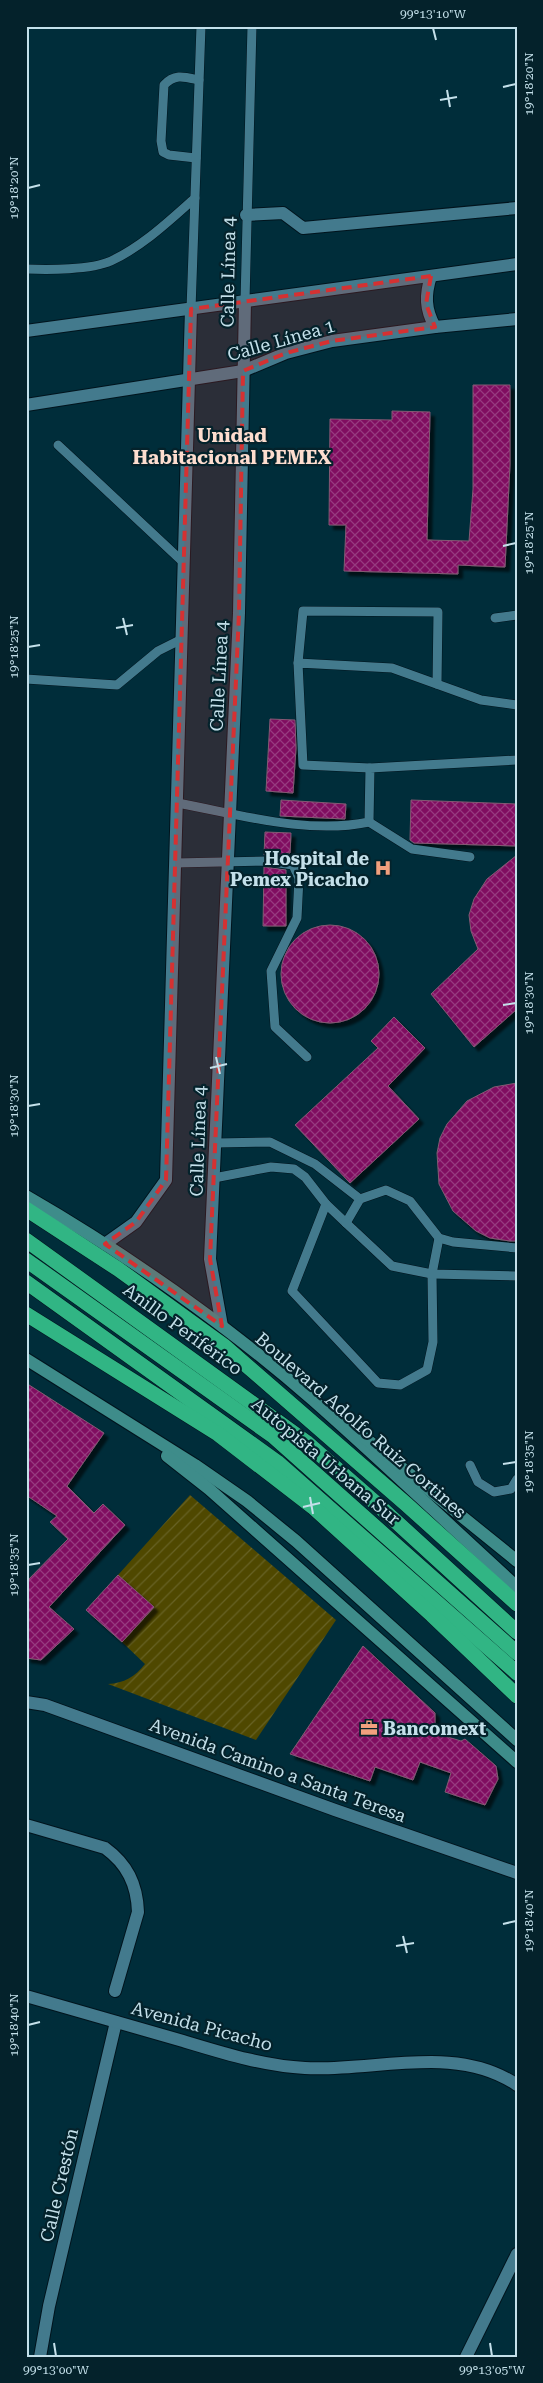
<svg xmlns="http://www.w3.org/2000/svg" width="543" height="2383" font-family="'Roboto Serif',serif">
<defs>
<pattern id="garden-furrows" width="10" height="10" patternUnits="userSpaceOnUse" patternTransform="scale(1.25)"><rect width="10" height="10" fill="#4f4800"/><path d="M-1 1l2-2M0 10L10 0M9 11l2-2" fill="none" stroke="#676225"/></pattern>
<pattern id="building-cross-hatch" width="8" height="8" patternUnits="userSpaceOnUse" patternTransform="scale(1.25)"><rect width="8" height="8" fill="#800c60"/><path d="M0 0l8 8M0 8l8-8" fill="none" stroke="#963b7f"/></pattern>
<filter id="shadow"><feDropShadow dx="4.5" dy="4.5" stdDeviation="1" flood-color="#0009"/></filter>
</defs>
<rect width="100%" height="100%" fill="#002d3a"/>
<path fill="url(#garden-furrows)" d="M190 1495 336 1620 256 1740 108 1684C124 1683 135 1677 145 1664L122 1642 154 1607 118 1575Z"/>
<g fill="url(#building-cross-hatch)" stroke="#845a73" filter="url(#shadow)">
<path d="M473 385H510V464L505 567 458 565V574L344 571 346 525H329L330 419 392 420V411L430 412 427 540 469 541 473 489Z"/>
<path d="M270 719 295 720 296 748 293 793 266 791Z"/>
<path d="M281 800 346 804 345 819 280 816Z"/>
<path d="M411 800 517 804V846L414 843 410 840Z"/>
<path d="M265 832 291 833 290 853H286V858L264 855Z"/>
<path d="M517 855V1009L474 1047 431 994 478 949 471 931 469 915 474 899 487 879Z"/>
<path d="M264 867 286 870V926H263Z"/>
<circle cx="330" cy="974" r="49"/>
<path d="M394 1017 425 1048 388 1086 419 1119 350 1183 295 1125 378 1048 371 1041Z"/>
<path d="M517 1083V1241H510L490 1238 476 1231 453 1211 439 1184 437 1153 440 1138 447 1124 467 1101 494 1087Z"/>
<path d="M26 1383 104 1433 67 1486 94 1513 103 1504 125 1525 49 1607 74 1629 41 1660 26 1658V1582L68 1539 50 1522 57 1516 26 1495Z"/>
<path d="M118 1575 154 1607 122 1642 86 1610Z"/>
<path d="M363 1646 435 1713V1733L461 1741 465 1739 496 1766 498 1779 485 1805 445 1792 451 1773 420 1762 413 1780 375 1767 370 1781 290 1754Z"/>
</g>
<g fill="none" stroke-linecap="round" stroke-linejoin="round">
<g stroke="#00141d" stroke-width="10">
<g id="service">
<path d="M196 158 169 155 163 152 161 141 164 85C175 73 185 77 199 80"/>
<path d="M26 269C48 270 91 270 111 261 143 246 169 221 195 198"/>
<path d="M245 301 252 26"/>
<path d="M191 309 201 26"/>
<path d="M58 445 183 562"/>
<path d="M495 618 517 615"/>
<path d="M298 663 303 611 438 612 437 684"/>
<path d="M26 679 117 685 158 651 182 639"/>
<path d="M370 768 303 765 298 663 392 668 481 700 517 705"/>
<path d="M177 803C238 814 307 835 369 822L370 768 517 760"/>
<path d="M369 822 412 849 470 857"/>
<path d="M175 863 265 861 293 865 299 878 297 918 271 971 275 1027 307 1057"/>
<path d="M214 1178 271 1167 294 1169 305 1177 326 1204 346 1223 360 1199 315 1164 270 1142 216 1143"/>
<path d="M360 1199 386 1190 410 1201 439 1238 453 1242 517 1248"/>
<path d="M326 1204 292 1291 378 1383 400 1385 427 1370 433 1342 432 1274 439 1238"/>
<path d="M346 1223 392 1266 432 1274 517 1276"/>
<path d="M470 1465 478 1482 494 1492 511 1489 517 1479"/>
</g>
</g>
<g stroke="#00141d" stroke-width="14">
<g id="minor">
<path d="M246 215 283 213 303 228 517 208"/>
<path d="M26 1825 105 1848C127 1864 137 1884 138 1912L115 1991"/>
<path d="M40 2357 49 2306 116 2022"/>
<path d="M466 2357 517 2254"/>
</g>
</g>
<g stroke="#00141d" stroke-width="14">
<g id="tertiary">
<path d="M431 276C425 295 425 309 435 327"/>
<path d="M26 331 517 264"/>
<path d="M26 405 243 371 286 353 332 341 435 327 517 319"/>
<path d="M105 1244 136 1222 166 1180 191 309"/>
<path d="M222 1326 210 1259 239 613 245 301"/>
<path d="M26 1702 45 1705 335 1810 517 1873"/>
<path d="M26 1996C78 2011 131 2026 183 2041 223 2053 264 2066 305 2068 374 2072 456 2043 517 2085"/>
</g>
</g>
<g stroke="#00141d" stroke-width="14">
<g id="secondary">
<path d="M26 1196C125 1253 227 1325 313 1400 382 1461 449 1525 517 1587"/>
<path d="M26 1359 195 1465 247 1501 296 1541 517 1740"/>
<path d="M365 1438 517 1561"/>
<path d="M167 1456 209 1489 517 1762"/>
</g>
</g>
<g stroke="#00141d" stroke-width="16">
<g id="motorway">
<path d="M26 1209 118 1269 223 1345 406 1504 517 1604"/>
<path d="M26 1240 306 1442 379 1506 517 1632"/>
<path d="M26 1260 273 1436 517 1653"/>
<path d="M26 1282 277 1462 517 1673"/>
<path d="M26 1314 218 1434 313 1507 432 1615 517 1696"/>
</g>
</g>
<use href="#service" stroke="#437a8d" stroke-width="9"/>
<use href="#minor" stroke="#437a8d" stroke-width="12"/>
<use href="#tertiary" stroke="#437a8d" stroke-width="12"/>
<use href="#secondary" stroke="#3e8c8a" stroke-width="12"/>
<use href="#motorway" stroke="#31b584" stroke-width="15"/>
</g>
<path fill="#d53132" fill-opacity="0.2" stroke="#d53132" stroke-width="4" stroke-dasharray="10 6" stroke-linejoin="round" d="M431 276 426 304 435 327 332 341 286 353 243 371 239 613 210 1259 222 1326 105 1244 136 1222 166 1180 191 309Z"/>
<path fill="none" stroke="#c4e0ea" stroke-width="2" d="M433 28 436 40M503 87 516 84M447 90 450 107M440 100 457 97M28 188 40 185M503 546 516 543M123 618 127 635M116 628 133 625M28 647 40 645M503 1005 516 1003M216 1057 220 1074M210 1068 227 1064M28 1106 40 1104M503 1464 516 1462M310 1497 313 1514M303 1507 320 1503M28 1565 40 1563M503 1924 516 1921M403 1936 407 1953M396 1946 414 1943M28 2025 40 2022M54 2343 56 2356M490 2343 492 2356"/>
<defs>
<g id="hospital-bare" transform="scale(1.35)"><path d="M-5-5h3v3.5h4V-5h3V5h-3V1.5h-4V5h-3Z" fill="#f2a07e" stroke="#04222b" stroke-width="2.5" paint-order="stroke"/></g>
<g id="office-bare" transform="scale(1.35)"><path d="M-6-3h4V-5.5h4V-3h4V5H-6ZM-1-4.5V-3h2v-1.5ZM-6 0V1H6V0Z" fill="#f2a07e" stroke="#04222b" stroke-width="2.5" paint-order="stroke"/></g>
</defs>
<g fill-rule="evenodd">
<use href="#hospital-bare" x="383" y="868"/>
<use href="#office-bare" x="369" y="1728"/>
</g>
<g text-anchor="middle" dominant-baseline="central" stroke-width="4.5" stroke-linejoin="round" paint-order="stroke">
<g font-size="18" fill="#c4e0ea" stroke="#04222b">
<text transform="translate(228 272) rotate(-89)">Calle Línea 4</text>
<text transform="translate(281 340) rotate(-16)">Calle Línea 1</text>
<text transform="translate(219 676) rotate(-87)">Calle Línea 4</text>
<text transform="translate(198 1141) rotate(-88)">Calle Línea 4</text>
<text transform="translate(183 1329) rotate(36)">Anillo Periférico</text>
<text transform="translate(361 1425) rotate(41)">Boulevard Adolfo Ruiz Cortines</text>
<text transform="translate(326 1461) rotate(40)">Autopista Urbana Sur</text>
<text transform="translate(278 1770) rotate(20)">Avenida Camino a Santa Teresa</text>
<text transform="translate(202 2026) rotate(15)">Avenida Picacho</text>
<text transform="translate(59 2185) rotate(-77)">Calle Crestón</text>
</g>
<g font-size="18" font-weight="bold" fill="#c4e0ea" stroke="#04222b" text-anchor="end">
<text x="369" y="858">Hospital de<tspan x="369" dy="21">Pemex Picacho</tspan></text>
<text x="383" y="1728" text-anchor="start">Bancomext</text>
</g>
<g font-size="19" font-weight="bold" fill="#fdddcf" stroke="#04222b">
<text x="232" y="435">Unidad<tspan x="232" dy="22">Habitacional PEMEX</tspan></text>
</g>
</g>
<rect width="543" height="2383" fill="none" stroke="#04222b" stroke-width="55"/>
<rect x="28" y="28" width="488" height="2328" fill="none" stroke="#c4e0ea" stroke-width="2"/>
<g font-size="12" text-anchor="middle" fill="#c4e0ea">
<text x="433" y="18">99°13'10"W</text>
<text transform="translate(529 84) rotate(-90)" y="4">19°18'20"N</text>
<text transform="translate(14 188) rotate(-90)" y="4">19°18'20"N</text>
<text transform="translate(529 543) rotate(-90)" y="4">19°18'25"N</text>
<text transform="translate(14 647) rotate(-90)" y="4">19°18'25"N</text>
<text transform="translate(529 1003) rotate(-90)" y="4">19°18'30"N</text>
<text transform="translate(14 1106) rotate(-90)" y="4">19°18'30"N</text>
<text transform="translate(529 1462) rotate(-90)" y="4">19°18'35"N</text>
<text transform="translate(14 1565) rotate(-90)" y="4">19°18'35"N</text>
<text transform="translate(529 1921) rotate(-90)" y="4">19°18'40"N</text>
<text transform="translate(14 2025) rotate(-90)" y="4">19°18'40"N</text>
<text x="56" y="2374">99°13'00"W</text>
<text x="492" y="2374">99°13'05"W</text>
</g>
</svg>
